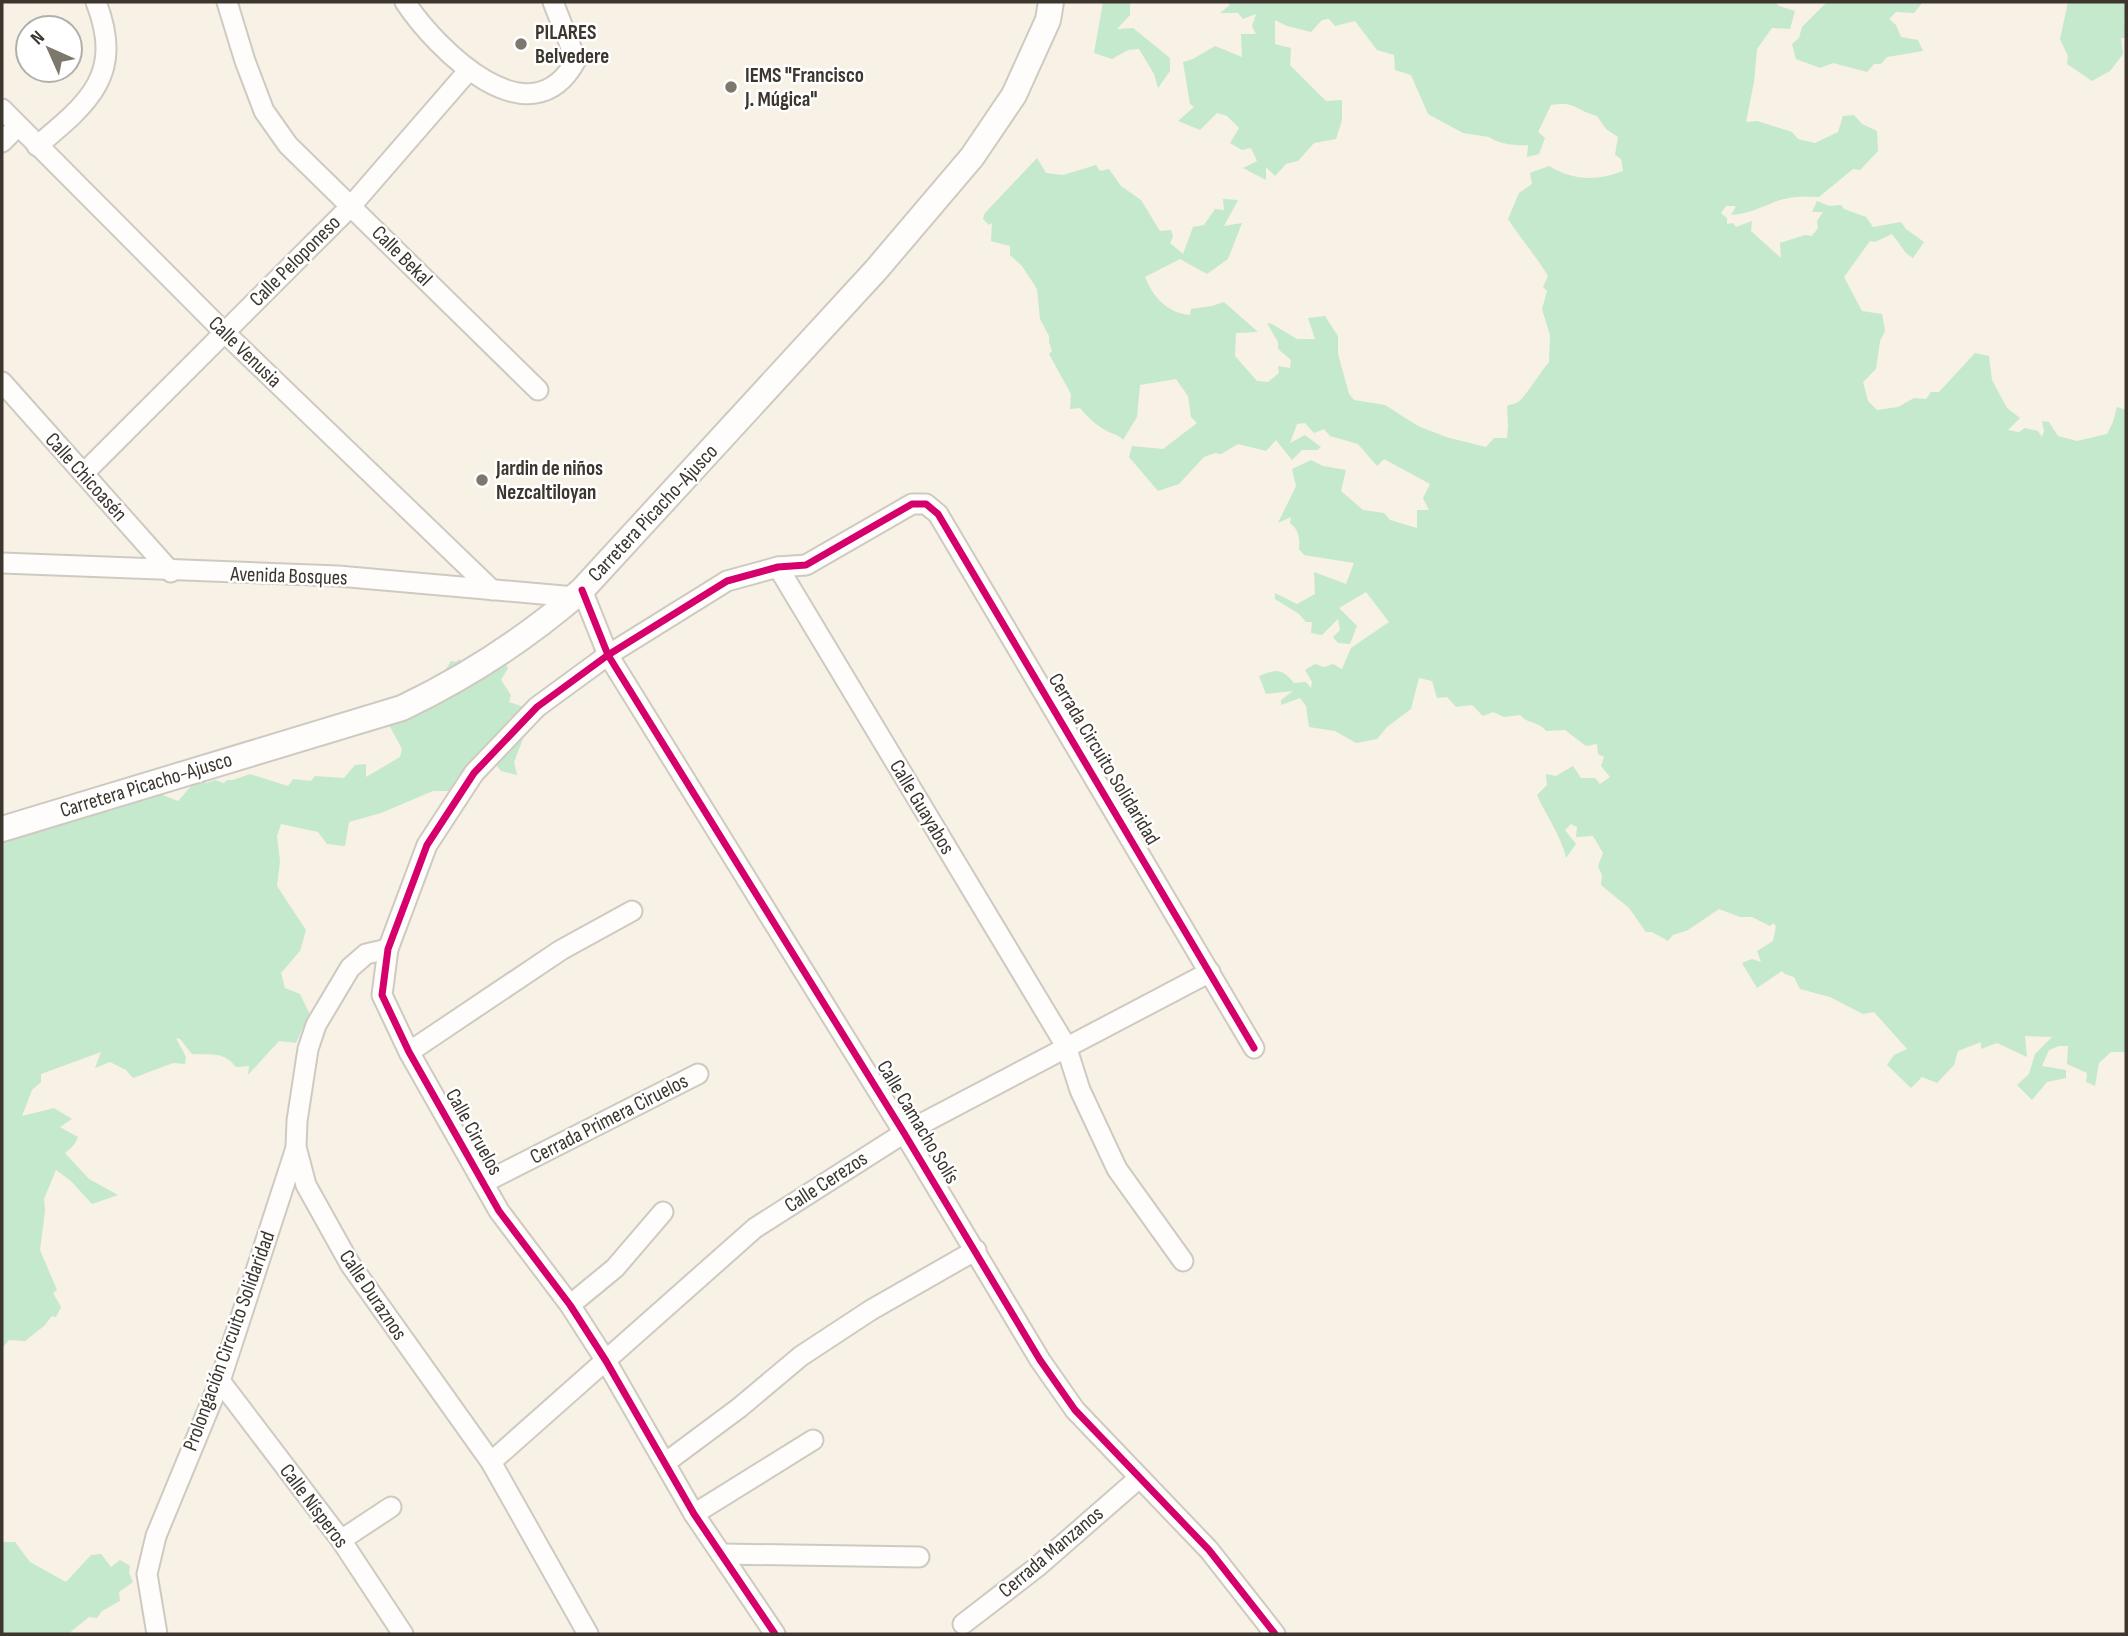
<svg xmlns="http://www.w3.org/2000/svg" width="2128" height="1636" font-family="'Sofia Sans Condensed',sans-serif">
<rect width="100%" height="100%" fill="#f7f1e6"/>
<g fill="#c5e9cc">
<path d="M1103 2H1130V15L1117 29 1133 28 1170 58V71L1158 88 1154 74 1139 49 1128 50 1112 59 1094 53Z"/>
<path d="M1227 2H1775L1779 6 1795 11 1790 29 1772 28 1757 49 1754 82 1746 122 1757 121 1792 132 1798 139 1815 143 1838 132 1843 116 1854 115 1862 124 1877 131 1878 151 1860 170 1853 169 1819 197C1806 196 1793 196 1780 200 1763 206 1749 214 1731 215L1736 206H1726L1721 213 1727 218V224L1733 223 1736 227 1752 221 1751 231 1781 258 1780 243 1805 235 1812 236 1818 228 1817 221 1823 212H1812L1817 201 1829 206 1841 205 1844 209 1866 217 1873 227 1901 222 1906 229 1924 242 1913 258 1906 253 1892 234 1875 242 1870 241 1844 277 1862 311 1882 314 1885 331 1880 341 1876 369 1863 382 1868 401 1877 410 1898 407 1914 398 1926 399 1931 392H1939L1975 353 1989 356 1992 380 2007 408 2020 418 2008 430 2019 432 2025 428 2038 431 2042 437 2044 431 2042 421 2049 422 2058 436 2077 441 2107 434 2113 422 2117 407 2126 410V1052H2111L2099 1063 2095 1086 2086 1082 2087 1073 2067 1064 2068 1046H2059L2049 1050 2042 1066 2066 1070V1078L2047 1082 2032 1100 2017 1085 2029 1074 2035 1054 2052 1037 2025 1036 2027 1057 1997 1043 1981 1049V1042L1958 1051 1954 1065 1937 1083 1922 1077 1911 1088 1887 1065 1894 1055 1907 1049 1874 1012 1863 1014 1830 997 1800 989 1794 977 1785 974 1782 971 1757 988 1742 963 1752 959 1761 962 1757 951 1773 941 1776 926 1773 923 1770 926 1752 917H1740L1719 909 1688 930 1673 935 1668 941 1652 932H1646L1629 908 1601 885 1602 875 1598 866 1603 853 1593 836 1576 837 1577 827 1571 824 1565 830 1576 844 1566 858C1561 835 1546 816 1537 795L1547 785 1546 774 1556 776 1573 766 1581 778H1595L1600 784 1610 777 1601 766 1604 757 1598 754 1597 744 1586 746 1565 730 1546 731C1539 721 1527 724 1520 715L1504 717 1493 712 1483 716 1472 705 1456 707 1447 697 1437 698 1432 681 1419 678 1411 709 1387 727 1377 739 1356 743 1335 731 1309 727 1306 706 1300 698 1281 705V700L1293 691 1266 694 1259 676C1276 669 1282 668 1294 683L1306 682 1311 688 1312 682 1305 670 1315 664 1324 667 1333 664 1342 669 1351 648 1389 622 1366 592 1339 608 1357 626 1350 644 1338 643 1333 637 1340 630 1338 619 1322 635 1311 633 1312 622H1306L1299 614 1275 599V593L1297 604 1315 594 1314 572 1346 584 1354 563 1304 555 1299 549C1300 538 1299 530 1290 523L1291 517 1278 523 1296 486 1292 469 1311 460 1323 466 1346 470 1341 491 1363 510 1384 513 1390 520 1417 528V510H1429L1423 498 1430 484 1384 459 1377 466 1358 444 1330 436 1324 429 1314 433 1305 423 1297 424 1290 443 1305 435 1321 447 1317 450H1302L1292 460 1276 440 1266 451 1238 444 1221 454 1215 453 1204 457 1179 484 1158 491 1129 457 1132 446 1163 449 1197 423 1191 417 1188 396 1176 379 1140 385 1137 417 1123 440C1118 434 1114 435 1107 431 1096 425 1088 418 1080 408L1070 409 1071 394 1049 354 1052 351 1049 342V336L1040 319 1037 289 1022 266 1010 255V246L991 241 992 223 989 225 983 219 985 213 1037 158 1046 173 1063 175 1096 165 1100 171 1109 169 1121 186 1141 200 1160 231 1171 230 1173 236 1170 243 1183 254 1193 227 1204 225 1215 209 1224 210 1223 199 1238 200 1224 226 1242 223 1228 259 1207 274 1180 259 1145 277C1153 297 1167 313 1190 315L1191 309 1212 306 1224 302 1258 332 1236 333 1235 356 1257 381 1268 382 1279 373 1278 366 1290 368 1291 360 1278 349V342L1267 323 1272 324 1297 339H1315L1308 318 1325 316 1338 336V354L1349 394 1354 400 1385 405 1418 426 1446 437 1486 447 1494 438H1507L1508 426 1507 406C1511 404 1515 404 1518 402 1523 400 1542 370 1549 362L1550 335 1542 309 1547 291 1543 287 1548 276C1536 256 1521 239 1508 219L1519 193 1532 184 1530 173 1549 166C1574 181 1596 181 1623 171L1621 159 1615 155 1618 137 1606 129 1597 116C1574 110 1577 101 1551 105L1538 132 1545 138 1539 154 1527 157 1528 145C1516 146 1498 144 1489 137L1463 133 1428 114 1411 75 1395 70 1394 55 1377 50 1355 21 1335 26 1329 19 1322 20 1311 32 1287 26 1275 20V44L1291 48 1290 65 1326 101 1342 100V120L1336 139 1314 143 1298 161 1286 164 1275 176 1266 167V180L1243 168 1257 161 1251 148 1242 150 1230 143 1239 128 1227 116 1217 113 1200 130 1178 121 1194 107 1190 104 1183 62 1193 59 1215 46 1242 57 1241 34H1256L1252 26 1256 14 1243 19 1238 13H1220L1230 5Z"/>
<path d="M1827 2H1923L1914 13 1896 12 1889 19 1896 25 1901 37 1918 40 1923 51 1887 57 1881 64H1874L1867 72 1833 63 1820 68 1796 59 1792 44 1799 38 1802 27Z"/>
<path d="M2068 2H2126V18L2124 24H2126V38H2121L2123 54 2110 71 2092 81 2067 64 2068 56 2060 39Z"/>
<path d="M498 654 508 668 501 680 511 695 509 702 524 707 513 719 510 717 508 724 510 744 523 739 514 762 517 775 501 771 496 765 458 791H433L381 813 349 822 345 846 327 844 318 832 281 824 277 836 280 861 277 886 306 930 300 951 281 973 285 988 300 994 311 1017 306 1021 296 1043 279 1041 248 1075 249 1066 236 1067C224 1051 210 1055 192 1054L180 1039 176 1038 186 1057 185 1064 173 1063 133 1078 126 1070 110 1062 95 1068 101 1052 41 1074V1082L32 1090 22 1116 54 1108 72 1119 60 1127 78 1137 74 1145 65 1153 89 1179 118 1195 92 1204 71 1181 56 1170 44 1199 45 1211 40 1250 57 1290 53 1293 61 1307 56 1317 52 1316 44 1326 25 1341 9 1340 2 1349V816L20 817 110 801V812L122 801 139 802 148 793 155 792 178 801 200 776 206 783 215 780 224 783 227 780H233L250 774 288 786 293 779 311 781 315 776 344 778 355 765 366 764V777L400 757 402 749 389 725V705L444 672 451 661 456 662 459 659 465 665Z"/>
<path d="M2 1542H15L30 1562 66 1582 91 1555 101 1554 111 1567 120 1560 130 1566 129 1573 133 1582 119 1592 120 1601 102 1611 97 1618 89 1617 68 1634H2Z"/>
</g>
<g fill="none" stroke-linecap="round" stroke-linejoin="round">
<g stroke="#cfcac1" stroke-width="23">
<g id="minor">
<path d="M227 2 245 61 264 111 288 145 538 390"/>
<path d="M405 2C437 50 531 144 576 60L553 2"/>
<path d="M2 109 224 332 492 590"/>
<path d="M2 142 18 126"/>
<path d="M37 146C90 102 124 74 96 2"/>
<path d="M2 382 171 572"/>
<path d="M84 473 351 206 469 70"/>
<path d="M2 563 338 576 575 597"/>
<path d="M778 567 1066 1046 1080 1090 1117 1169 1183 1261"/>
<path d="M582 590 608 655 904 1133 1040 1360 1075 1410 1209 1550 1275 1634"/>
<path d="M388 949 366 954 350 968 316 1025 308 1049 297 1121 296 1147 306 1185 350 1264 491 1462 588 1634"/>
<path d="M409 1052 561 950 632 911"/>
<path d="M483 1183 698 1074"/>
<path d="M570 1305 615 1268 663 1212"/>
<path d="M220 1381 341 1540 403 1634"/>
<path d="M491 1462 755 1228 904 1133 1210 972"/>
<path d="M665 1463 739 1408 801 1356 871 1310 976 1250"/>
<path d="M694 1514 813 1440"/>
<path d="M341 1540 391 1507"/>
<path d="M721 1554 919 1557"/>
<path d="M963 1624 1037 1567 1138 1479"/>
<path d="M157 1634 147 1574 156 1536 220 1381 296 1148"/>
<path d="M775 1634 694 1514 606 1361 570 1305 499 1211 409 1052 382 995 388 949 427 845 474 773 537 707 608 655 727 581 778 567 806 565 912 504H926L938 514 1254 1048"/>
</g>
</g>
<g stroke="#cfcac1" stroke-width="28">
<path id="major" d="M2 829 402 708C467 677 527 638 582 590L876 270 972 157 1014 95 1048 20 1051 2"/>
</g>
<use href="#minor" stroke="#fefdfb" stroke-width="19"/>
<use href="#major" stroke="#fefdfb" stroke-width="24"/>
<g stroke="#fff" stroke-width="11">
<g id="cycleway">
<path d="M582 590 608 655 904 1133 1040 1360 1075 1410 1209 1550 1275 1634"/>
<path d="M775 1634 694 1514 606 1361 570 1305 499 1211 409 1052 382 995 388 949 427 845 474 773 537 707 608 655 727 581 778 567 806 565 912 504H926L938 514 1254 1048"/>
</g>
</g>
<use href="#cycleway" stroke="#d6006c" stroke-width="7"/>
</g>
<g fill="#7d776e" stroke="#fff" stroke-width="2.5">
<circle cx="521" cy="44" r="7"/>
<circle cx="731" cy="87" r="7"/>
<circle cx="482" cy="480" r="7"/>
</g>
<g text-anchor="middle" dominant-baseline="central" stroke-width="5" stroke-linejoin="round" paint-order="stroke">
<g font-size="21" font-weight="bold" fill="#3c362e" stroke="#fff" text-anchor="start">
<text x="535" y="32">PILARES<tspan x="535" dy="24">Belvedere</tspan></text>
<text x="745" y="75">IEMS "Francisco<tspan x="745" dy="24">J. Múgica"</tspan></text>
<text x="496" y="468">Jardin de niños<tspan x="496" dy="24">Nezcaltiloyan</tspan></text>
</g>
<g font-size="21" fill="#3c362e" stroke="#fff">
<text transform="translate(402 256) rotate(45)">Calle Bekal</text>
<text transform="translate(295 261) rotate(-45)">Calle Peloponeso</text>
<text transform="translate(245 352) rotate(44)">Calle Venusia</text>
<text transform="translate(86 477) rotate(48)">Calle Chicoasén</text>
<text transform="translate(653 513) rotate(-47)">Carretera Picacho-Ajusco</text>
<text transform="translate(289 576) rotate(2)">Avenida Bosques</text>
<text transform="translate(1104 759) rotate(59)">Cerrada Circuito Solidaridad</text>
<text transform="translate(146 785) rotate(-17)">Carretera Picacho-Ajusco</text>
<text transform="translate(922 807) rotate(59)">Calle Guayabos</text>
<text transform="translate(609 1119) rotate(-27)">Cerrada Primera Ciruelos</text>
<text transform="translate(918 1122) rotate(59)">Calle Camacho Solís</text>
<text transform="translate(474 1132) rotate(61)">Calle Ciruelos</text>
<text transform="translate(826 1182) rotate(-33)">Calle Cerezos</text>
<text transform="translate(373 1295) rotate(56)">Calle Duraznos</text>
<text transform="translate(229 1341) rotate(-70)">Prolongación Circuito Solidaridad</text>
<text transform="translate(314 1506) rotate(53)">Calle Nísperos</text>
<text transform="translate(1051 1552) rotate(-40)">Cerrada Manzanos</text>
</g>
</g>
<rect width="2128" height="1636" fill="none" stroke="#3c362e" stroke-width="7"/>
<g transform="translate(49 49) rotate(315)"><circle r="33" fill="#ffffff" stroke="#b1afab" stroke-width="2"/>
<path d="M0-5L12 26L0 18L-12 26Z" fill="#7d776e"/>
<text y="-10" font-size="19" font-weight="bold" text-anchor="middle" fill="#3c362e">N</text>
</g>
</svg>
